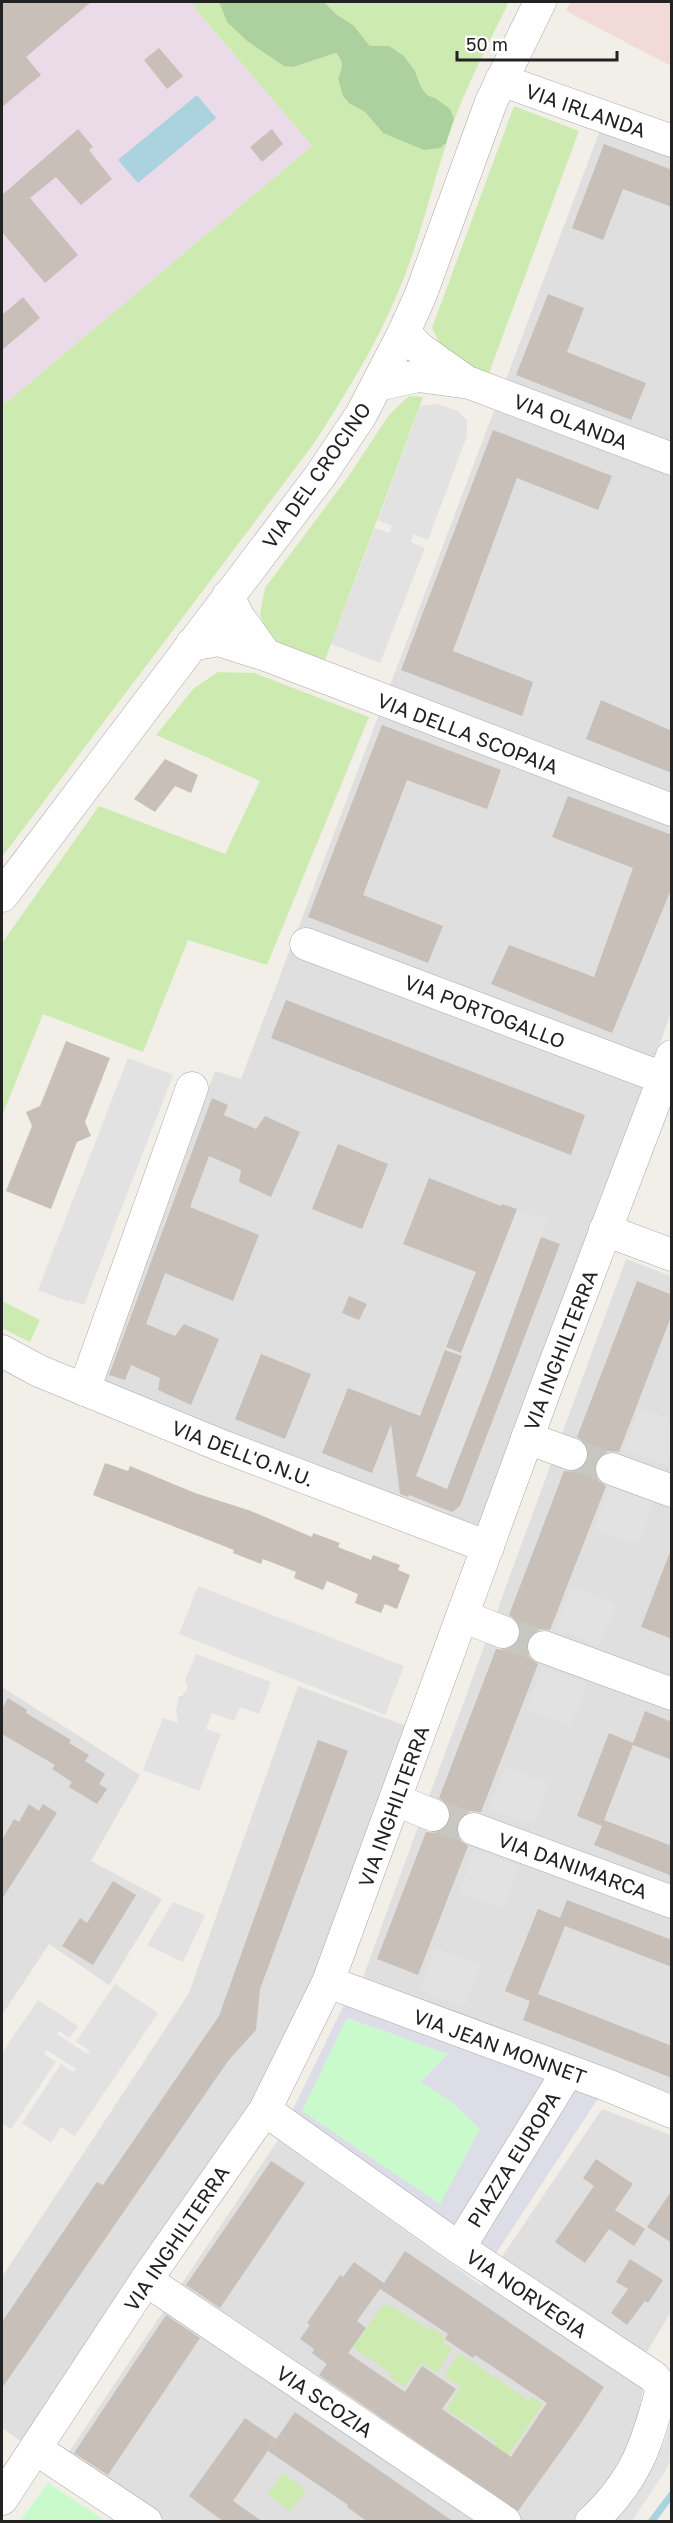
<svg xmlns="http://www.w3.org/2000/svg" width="673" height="2523" font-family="'Golos Text',sans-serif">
<rect width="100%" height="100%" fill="#f2efe9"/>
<g fill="#e0dfdf">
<path d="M601 128 671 155V1013L481 1530 97 1383 215 1071 241 1079Z"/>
<path d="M626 1259 671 1276V2093L363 1977Z"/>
<path d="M298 1686 409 1727 303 2014 272 2079 25 2444 2 2428V2277L189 1993Z"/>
<path d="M2 1687 140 1775 91 1861 162 1899 109 1985 49 1944 2 2015Z"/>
<path d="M602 2109 671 2135V2312L631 2378 643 2389 636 2427 623 2464 577 2521H165L67 2455 278 2140 482 2286Z"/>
</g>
<path fill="#f2dad9" d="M571 2H671V66L566 11Z"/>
<path fill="#ebdbe8" d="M2 2H190L312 146 2 406Z"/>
<g fill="#cdebb0">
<path d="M190 2H219L227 22 247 41 293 67 336 53C344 62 343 67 338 78L350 104 365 112 383 133 446 143 454 119 435 98 427 95 421 88 415 71 389 46H370L353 25 337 15 324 2H509C491 38 472 75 457 113 435 171 423 233 399 290 377 344 346 393 315 442L2 857V406L312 146Z"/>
<path d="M514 106 579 131 489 373C457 361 447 361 432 328Z"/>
<path d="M409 396 423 397 325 660 323 662 278 647 264 627 260 614 265 588 348 477 389 415Z"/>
<path d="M218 672 254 673 369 717 267 965 188 940 143 1052 43 1014 2 1116V943L99 806 225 854 260 781 156 735 194 688Z"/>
<path d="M2 1301 40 1320 30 1342 2 1328Z"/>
<path d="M383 2305H390L429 2330 431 2327 445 2337 442 2342 452 2349 437 2373 421 2363 405 2387 389 2377 391 2373 349 2345 354 2338 359 2340Z"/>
<path d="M459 2353 528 2400 531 2396 543 2404 507 2457 494 2449 497 2443 446 2409 461 2387 444 2376Z"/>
<path d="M282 2473 306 2490 291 2511 267 2495Z"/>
</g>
<path fill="#add19e" d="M219 2H324L337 15 353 25 370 46H389L404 56 415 71 421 87 427 95 435 98 450 109 454 119 446 143 440 148 424 150 383 133 365 112 350 104 343 96 338 78C343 67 344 62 336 53L293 67 284 66 247 41 227 22Z"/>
<g fill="#c8facc">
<path d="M346 2018 448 2054 421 2082 452 2102 480 2129 441 2205 301 2111Z"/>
<path d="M48 2483 106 2521H20Z"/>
</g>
<g fill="#e2e2e2">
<path d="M438 404 457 411 467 420V436L428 540 413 534 411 542 425 548 380 663 331 644 375 528 389 533 392 526 378 520 420 406Z"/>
<path d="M128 1058 173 1075 84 1305 70 1300 69 1302 38 1290Z"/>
<path d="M502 1204 547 1220 541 1237 560 1244 500 1351 490 1375 508 1382 460 1506 452 1512 412 1497 399 1487 397 1474Z"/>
<path d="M639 1408 671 1419V1458L668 1466 624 1450Z"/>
<path d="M609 1486 654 1502 638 1545 594 1529Z"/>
<path d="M198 1586 404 1666 385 1715 179 1634Z"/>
<path d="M571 1587 616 1603 600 1646 555 1629Z"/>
<path d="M196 1654 271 1682 259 1714 240 1707 234 1721 212 1713 206 1729 221 1734 199 1791 143 1770 163 1718 178 1723 176 1711 179 1696H182L188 1688 185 1680Z"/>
<path d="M542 1667 587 1683 571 1725 526 1709Z"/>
<path d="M505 1767 549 1783 534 1825 489 1809Z"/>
<path d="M474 1849 519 1866 504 1908 459 1892Z"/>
<path d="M173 1902 205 1915 183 1962 147 1945Z"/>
<path d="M435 1948 480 1964 464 2007 420 1990Z"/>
<path d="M115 1984 158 2013 75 2136 61 2127 51 2143 22 2123 61 2064 73 2072 76 2069 47 2050 44 2054 56 2062 11 2129 2 2123V2053L38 2000 78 2026 69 2038 59 2031 57 2034 87 2054 90 2051 76 2042Z"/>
<path d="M671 2419V2459L665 2471 632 2521 614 2522 642 2484 665 2441Z"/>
</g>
<path fill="#dddde8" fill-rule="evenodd" d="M353 1986 607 2085 479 2279 281 2134ZM347 2018 448 2054 421 2082 452 2102 480 2129 440 2204 302 2111Z"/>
<path fill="#aad3df" d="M197 95 216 118 138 183 118 160Z"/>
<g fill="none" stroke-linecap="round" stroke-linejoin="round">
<path stroke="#aad3df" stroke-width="7" d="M651 2522 672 2494"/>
</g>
<g fill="#c7bfb8" fill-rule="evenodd">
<path d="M2 2H91L26 57 41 75 2 107Z"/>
<path d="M159 48 183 76 167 89 144 60Z"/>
<path d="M78 129 93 147 89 150 112 179 81 205 56 177 30 198 78 255 45 283 2 232V195Z"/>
<path d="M272 129 283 144 262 162 250 147Z"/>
<path d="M604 144 672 170V207L623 189 603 240 572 228Z"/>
<path d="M548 294 584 308 567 352 646 383 631 420 516 375Z"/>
<path d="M23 297 40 318 2 350V315Z"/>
<path d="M493 430 612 476 598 510 517 478 453 651 533 682 522 716 401 670Z"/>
<path d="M601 700 672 731V773L586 739Z"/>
<path d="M382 725 501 770 487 809 407 780 363 895 443 926 428 963 308 917Z"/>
<path d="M165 759 198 775 191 793 175 786 155 812 134 799Z"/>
<path d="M568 796 672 835V887L612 1033 491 984 509 945 594 977 633 868 552 837Z"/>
<path d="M286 1000 585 1115 571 1155 271 1038Z"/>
<path d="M66 1041 110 1058 85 1122 91 1136 77 1142 51 1209 6 1191 32 1126 26 1112 40 1106Z"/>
<path d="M212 1098 228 1105 224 1115 256 1129 265 1116 300 1132 271 1197 239 1182 241 1170 209 1156 190 1207 259 1235 233 1301 165 1273 146 1324 175 1336 184 1324 219 1339 191 1405 158 1390 160 1378 131 1365 125 1380 109 1375Z"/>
<path d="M338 1144 388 1164 362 1229 312 1209Z"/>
<path d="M429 1178 501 1206 502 1204 517 1209 461 1353 446 1347 476 1272 403 1244Z"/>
<path d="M541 1237 560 1244 460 1506 452 1512 409 1495 408 1497 400 1494 391 1424 372 1473 322 1453 348 1388 420 1416 445 1350 462 1356 416 1476 447 1489 491 1375Z"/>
<path d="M637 1281 672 1295V1314L619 1452 608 1451 600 1456 595 1462 594 1473 599 1481 606 1486 550 1630 540 1629 532 1634 527 1640 526 1651 530 1658 538 1664 481 1812 470 1811 463 1815 457 1822 456 1833 461 1841 468 1846 418 1975 377 1959 426 1832 435 1833 444 1829 450 1821 451 1812 447 1804 439 1798 496 1649 505 1650 514 1646 520 1638 521 1629 517 1621 509 1615 564 1471 575 1472 583 1467 588 1461 589 1450 584 1442 577 1437Z"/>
<path d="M349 1296 367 1304 359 1320 342 1313Z"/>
<path d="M261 1354 311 1374 285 1439 235 1419Z"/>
<path d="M105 1463 128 1471 130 1466 195 1493 251 1511 312 1537 313 1533 340 1543 338 1547 371 1560 373 1555 400 1565 398 1570 410 1575 397 1609 385 1604 381 1613 355 1603 358 1594 327 1581 323 1590 294 1578 296 1572 263 1559 261 1564 233 1553 234 1550 93 1495Z"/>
<path d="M670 1552H672V1639L641 1627Z"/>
<path d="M8 1698 27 1710 26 1713 71 1740 69 1743 89 1755 85 1761 105 1774 99 1784 107 1789 97 1804 69 1787 72 1782 52 1769 55 1765 2 1734V1709Z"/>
<path d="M645 1711 672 1722V1760L633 1745 604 1820 672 1846V1876L594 1845 602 1826 577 1816 609 1733 633 1743Z"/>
<path d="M318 1740 348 1751 260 1989 256 2030 228 2061 2 2388V2322L97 2182 103 2185 219 2016Z"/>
<path d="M29 1804 39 1811 43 1804 57 1813 2 1899V1840L14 1819 19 1822Z"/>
<path d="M113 1881 136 1895 93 1965 62 1946 80 1918 87 1923Z"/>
<path d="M567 1900 672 1940V1967L565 1926 538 1994 672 2046V2078L523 2020 530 2001 505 1991 538 1909 560 1918Z"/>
<path d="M596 2159 633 2184 615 2210 645 2229 634 2246 609 2229 585 2263 555 2242 594 2186 583 2178Z"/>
<path d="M271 2161 305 2183 220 2308 186 2285Z"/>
<path d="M672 2190V2243L647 2227Z"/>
<path d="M405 2251 604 2387 581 2423 518 2511 319 2375 327 2364 312 2353 314 2349 300 2339 310 2325 307 2323 340 2275 343 2277 354 2262 384 2283ZM380 2289 448 2334 445 2339 473 2358 475 2355 547 2403 511 2457 442 2409 456 2389 422 2366 405 2392 348 2353 366 2328 357 2321Z"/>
<path d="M630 2259 663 2280 648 2303 645 2301 627 2325 611 2313 628 2289 616 2282Z"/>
<path d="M166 2315 200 2338 108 2475 74 2453Z"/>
<path d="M295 2412 454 2522H368L347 2507 348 2505 268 2451Z"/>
<path d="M245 2418 276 2439 233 2501 263 2522H224L189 2496Z"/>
</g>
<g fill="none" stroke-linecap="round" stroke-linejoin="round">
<g stroke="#c8c6c1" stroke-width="32" stroke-dasharray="32 16" stroke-linecap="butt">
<path d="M571 1454 612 1469"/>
<path d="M503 1632 544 1647"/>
<path d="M433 1815 474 1829"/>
</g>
<g stroke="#a9a9a9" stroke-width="33">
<g id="minor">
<path d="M501 80 672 141"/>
<path d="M404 332 419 348 464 380"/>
<path d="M377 385 418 376 470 383 672 459"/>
<path d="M228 596 238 616 266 655"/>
<path d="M191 645 218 640 266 655 672 810"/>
<path d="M2 896 320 476 361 415 404 332 421 294 491 102 540 2"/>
<path d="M306 944 663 1078"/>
<path d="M605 1230 672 1255"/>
<path d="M2 1351 39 1371 222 1446 488 1547"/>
<path d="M84 1390 192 1088"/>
<path d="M527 1438 571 1454"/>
<path d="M612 1469 672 1491"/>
<path d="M462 1616 503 1632"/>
<path d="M544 1647 672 1694"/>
<path d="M395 1800 433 1815"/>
<path d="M474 1829 672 1902"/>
<path d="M328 1982 607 2085 672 2112"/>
<path d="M265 2110 459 2248 654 2377 662 2388C647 2445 636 2480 591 2522"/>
<path d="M459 2248 568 2071"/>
<path d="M146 2280 505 2522"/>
<path d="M36 2449 146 2522"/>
<path d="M2 2499 146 2280 265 2110 328 1982 549 1379 672 1056"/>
</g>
</g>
<use href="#minor" stroke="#fff" stroke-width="32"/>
</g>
<g text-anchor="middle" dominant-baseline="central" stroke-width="5" stroke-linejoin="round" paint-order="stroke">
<g font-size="20" fill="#222" stroke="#fff">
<text transform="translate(586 110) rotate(19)">VIA IRLANDA</text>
<text transform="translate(571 421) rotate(21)">VIA OLANDA</text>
<text transform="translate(316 475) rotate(-55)">VIA DEL CROCINO</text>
<text transform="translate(468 733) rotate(21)">VIA DELLA SCOPAIA</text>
<text transform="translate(485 1011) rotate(21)">VIA PORTOGALLO</text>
<text transform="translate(560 1350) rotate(-69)">VIA INGHILTERRA</text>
<text transform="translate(243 1453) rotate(21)">VIA DELL'O.N.U.</text>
<text transform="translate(393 1806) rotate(-70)">VIA INGHILTERRA</text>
<text transform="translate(573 1865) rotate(20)">VIA DANIMARCA</text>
<text transform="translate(500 2046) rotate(20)">VIA JEAN MONNET</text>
<text transform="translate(513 2159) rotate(-58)">PIAZZA EUROPA</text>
<text transform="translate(176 2238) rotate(-56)">VIA INGHILTERRA</text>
<text transform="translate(527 2293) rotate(34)">VIA NORVEGIA</text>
<text transform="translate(325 2401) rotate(34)">VIA SCOZIA</text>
</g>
</g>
<rect width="673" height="2523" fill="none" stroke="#222222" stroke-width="6"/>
<path d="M457 51v9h160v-9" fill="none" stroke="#222222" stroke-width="3"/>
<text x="466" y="51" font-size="18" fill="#222222" stroke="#ffffff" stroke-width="4.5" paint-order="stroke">50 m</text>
</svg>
